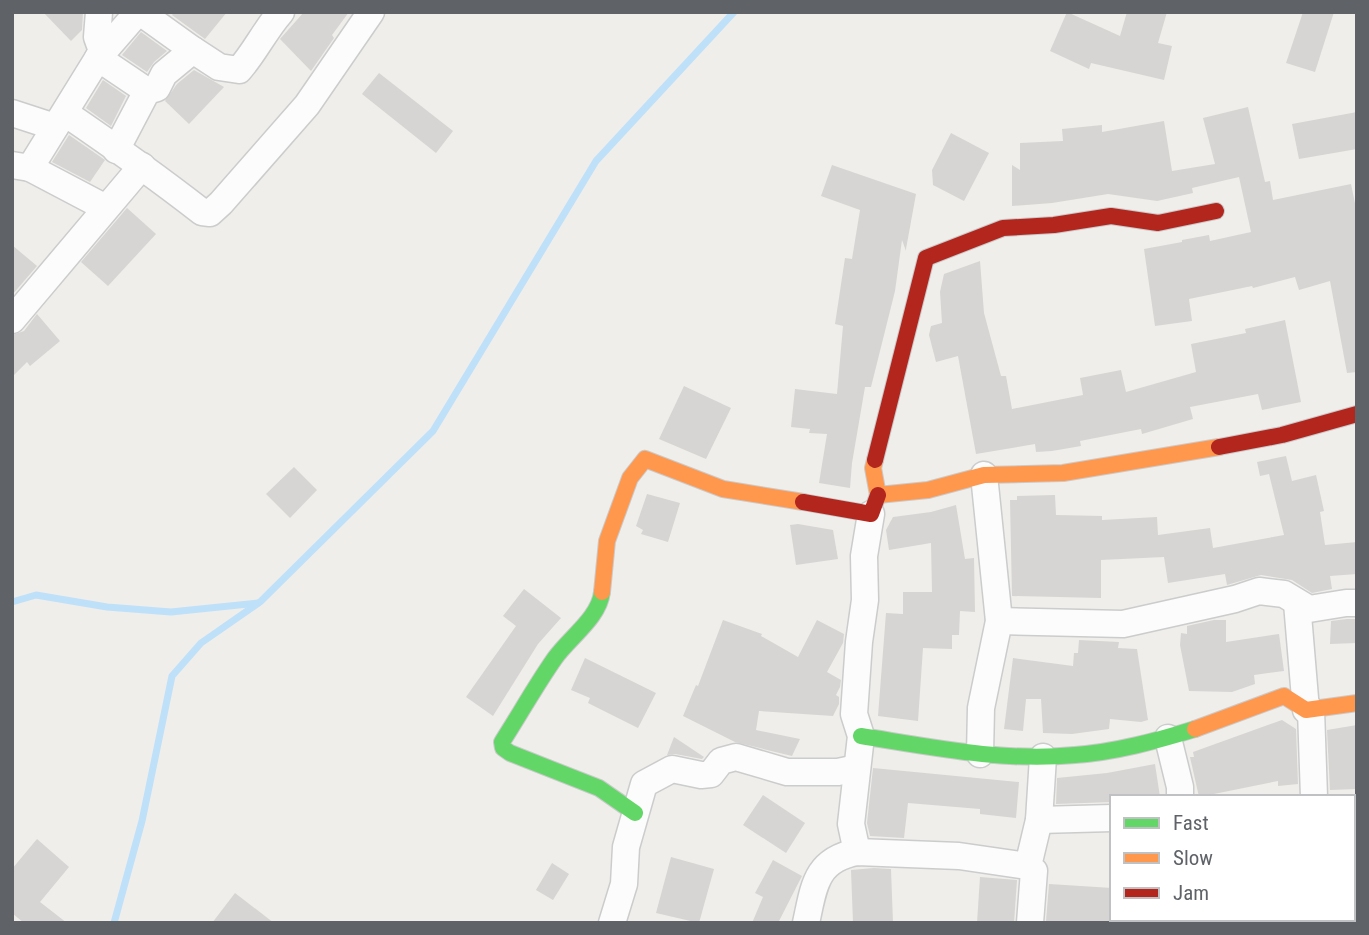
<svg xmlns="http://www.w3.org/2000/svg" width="1369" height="935" font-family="'Roboto Condensed',sans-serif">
<rect width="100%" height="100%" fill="#efeeea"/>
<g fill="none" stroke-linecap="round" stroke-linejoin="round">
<g stroke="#bfe0f9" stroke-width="7">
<path d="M12 602 36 595 107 607 171 612 258 603"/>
<path d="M114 923 142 821 172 676 201 643 260 602 433 431 596 161 734 12"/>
</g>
</g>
<g fill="#d6d5d3">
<path d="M43 12H83L82 30 71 41Z"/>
<path d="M174 12H227L205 39 172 15Z"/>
<path d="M304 12H349L332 35 334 38 311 71 280 39Z"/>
<path d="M1067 12 1120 36 1127 12H1167L1158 43 1172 46 1164 80 1091 63 1089 69 1050 51Z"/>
<path d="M1303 12H1334L1315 72 1286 63Z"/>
<path d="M141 32 167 51 154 62 147 72 122 55Z"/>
<path d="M194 70 224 87 189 124 165 101 177 84Z"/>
<path d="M379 73 453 131 436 153 362 94Z"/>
<path d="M103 80 126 96 111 126 86 108Z"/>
<path d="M1248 107 1265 182 1270 181 1273 200 1351 184 1357 213V372L1347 373 1330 281 1299 290 1295 277 1253 288 1252 286 1189 299 1192 321 1155 326 1144 249 1182 242V240L1209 235 1210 241 1251 232 1239 177 1192 188 1193 193 1157 201 1108 194 1052 203 1012 206V165L1020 170V143L1063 141 1062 129 1102 125V132L1164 121 1172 171 1215 164 1203 118Z"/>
<path d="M1357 112V149L1299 159 1292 124Z"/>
<path d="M951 133 989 153 964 201 933 185 932 170Z"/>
<path d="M69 135 105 160 90 182 52 162Z"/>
<path d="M832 165 916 194 906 249V251L902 240 895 291 871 387H865L852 463 850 488 819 483 827 434 809 433 810 429 791 427 795 389 837 394 843 326 835 324 845 258 852 259 860 210 821 196Z"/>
<path d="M127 208 156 234 108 286 81 262Z"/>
<path d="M12 245 37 266 12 295Z"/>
<path d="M980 261 984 313 1001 376H1006L1012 409 1083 395 1080 378 1121 370 1126 392 1196 372 1191 344 1246 333 1245 329 1285 320 1301 402 1262 410 1258 394 1190 407 1193 419 1142 434 1141 429 1080 441 1081 446 1052 451 1036 452 1035 444 976 454 958 356 936 362 929 335 931 326 942 323 940 292 944 274Z"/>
<path d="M37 314 60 341 30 366 27 362 12 377V335L24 331Z"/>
<path d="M684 386 731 408 706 459 659 439Z"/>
<path d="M1286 456 1292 481 1316 475 1324 511 1320 512 1325 545 1357 542V574L1330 576 1332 589 1312 593 1292 580 1261 575 1227 585 1225 574 1168 583 1164 557 1101 560V598L1012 596 1010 500H1017V496L1055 495 1056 515 1102 516V520L1157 517 1158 535 1210 528 1213 548 1284 535 1269 474 1260 476 1257 462Z"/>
<path d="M294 467 317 490 290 518 266 494Z"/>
<path d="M647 494 680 503 668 542 641 534 643 530 636 526Z"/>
<path d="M956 505 965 559 974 558 975 612 960 611 959 635H952V649L923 648 918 721 878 716 886 613 903 614V592H932L931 543 889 550 886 530 893 517 931 512Z"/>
<path d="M798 524 833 530 838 559 796 565 790 525Z"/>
<path d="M524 589 561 618 538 644 493 716 466 697 516 626 503 616Z"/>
<path d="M1347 619H1357V643L1330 644 1331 621Z"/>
<path d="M723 620 762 634 761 636 798 657 817 620 844 634 843 643 827 672 841 680 840 687 836 695 839 697V704L833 716 759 711 756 730 800 739 792 756 735 742 683 716 696 685 698 686Z"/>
<path d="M1214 620H1226V642L1279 634 1284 671 1254 675 1255 684 1232 692 1189 691 1180 645 1181 633 1187 634V626Z"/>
<path d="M1079 640 1119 642 1118 648 1137 649 1148 720 1141 722 1110 719 1109 729 1072 734 1043 733 1041 699H1026L1023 731 1004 729 1013 658 1073 666 1074 653H1078Z"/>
<path d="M585 658 656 693 638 728 588 703 590 698 571 690Z"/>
<path d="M1282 720 1296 729 1298 784 1278 786V781L1199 797 1190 757H1194L1193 752Z"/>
<path d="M1357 725V789L1330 790 1327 730Z"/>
<path d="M674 737 704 757 702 759 675 754 667 755Z"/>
<path d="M1155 764 1160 797H1112V802L1056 804 1057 778 1107 773Z"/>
<path d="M873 768 1019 782 1016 818 980 814V809L908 803 904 838 870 836 867 823Z"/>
<path d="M763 795 805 823 786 853 743 825Z"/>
<path d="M37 839 69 867 40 902 67 923H24L12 913V869Z"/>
<path d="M671 857 714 869 699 923 656 913Z"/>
<path d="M773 860 802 876 778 923H752L763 897 755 893Z"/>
<path d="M552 863 569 874 553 900 536 890Z"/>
<path d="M874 868 891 869 893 923H853L851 870Z"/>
<path d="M980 877 1017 880 1014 923H977Z"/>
<path d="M1049 884 1112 888V923L1046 921Z"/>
<path d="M235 893 274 923H212Z"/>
</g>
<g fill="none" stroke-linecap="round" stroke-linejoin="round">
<g stroke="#cbcccc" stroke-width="29">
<g id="street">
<path d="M99 12 97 37 102 51"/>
<path d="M140 12 193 50"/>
<path d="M98 58 147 91"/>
<path d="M12 113 55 127"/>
<path d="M65 113C112 145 157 177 202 212L210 213 221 203 307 105 371 12"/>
<path d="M116 150 147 91 157 88 164 74 193 50 219 67 239 70C255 52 265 30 281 12"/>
<path d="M12 165 30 168 98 58 138 12"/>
<path d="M30 168 106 208"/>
<path d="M12 320 142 166"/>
<path d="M1297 603 1306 710"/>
<path d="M999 621 1123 624 1235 599 1259 591 1284 594 1309 609 1346 603H1357"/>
<path d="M1311 710 1314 797"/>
<path d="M1168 738 1180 787V797"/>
<path d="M980 754 981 708 999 621 984 475"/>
<path d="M1353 812 1357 813"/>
<path d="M1039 820 1112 818"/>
<path d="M857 852 851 824 861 736 854 714 859 642 865 600 864 556 871 514"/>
<path d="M1347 919 1348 923"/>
<path d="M612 923 624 884 626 847 644 784 672 769 701 775 711 774 721 761 736 757 787 772H838L857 768"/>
<path d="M806 923C814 887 815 860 857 852L959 856 1028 866"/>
<path d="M1030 923 1034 871 1028 866 1039 820 1043 757"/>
</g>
</g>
<g stroke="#cacacb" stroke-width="18">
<g id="fast">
<path d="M602 592C599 618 570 637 555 658 536 685 520 714 502 742L503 748 510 753 599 788 635 813"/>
<path d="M861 736C931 747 1003 762 1075 755 1116 752 1156 741 1195 729"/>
</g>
</g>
<g stroke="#cacacb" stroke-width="18">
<g id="slow">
<path d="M875 460 873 468 878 495 928 490 984 475 1063 473 1219 447"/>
<path d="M602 592 607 541 630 478 645 459 723 489 803 502"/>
<path d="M1195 729 1284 696 1306 710 1357 703"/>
</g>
</g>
<g stroke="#cacacb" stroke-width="18">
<g id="jam">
<path d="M1219 447 1282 435 1357 414"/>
<path d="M875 460 926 258 1003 228 1054 225 1111 216 1158 223 1216 211"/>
<path d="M803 502 871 514 878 495"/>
</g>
</g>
<use href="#street" stroke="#fdfcfc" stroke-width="26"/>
<use href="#fast" stroke="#63d668" stroke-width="16"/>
<use href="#slow" stroke="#ff974d" stroke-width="16"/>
<use href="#jam" stroke="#b3261e" stroke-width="16"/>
</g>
<rect width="1369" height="935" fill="none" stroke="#5f6368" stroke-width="28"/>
<rect x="1110" y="795" width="245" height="126" fill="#ffffff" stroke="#bfc1c3" stroke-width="2"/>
<rect x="1124" y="818" width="35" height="10" fill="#63d668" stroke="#bfc1c3" stroke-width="2"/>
<text x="1173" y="830" font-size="21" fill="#5f6368">Fast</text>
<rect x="1124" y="853" width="35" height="10" fill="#ff974d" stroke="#bfc1c3" stroke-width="2"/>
<text x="1173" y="865" font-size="21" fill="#5f6368">Slow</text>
<rect x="1124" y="888" width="35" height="10" fill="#b3261e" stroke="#bfc1c3" stroke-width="2"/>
<text x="1173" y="900" font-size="21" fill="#5f6368">Jam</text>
</svg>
